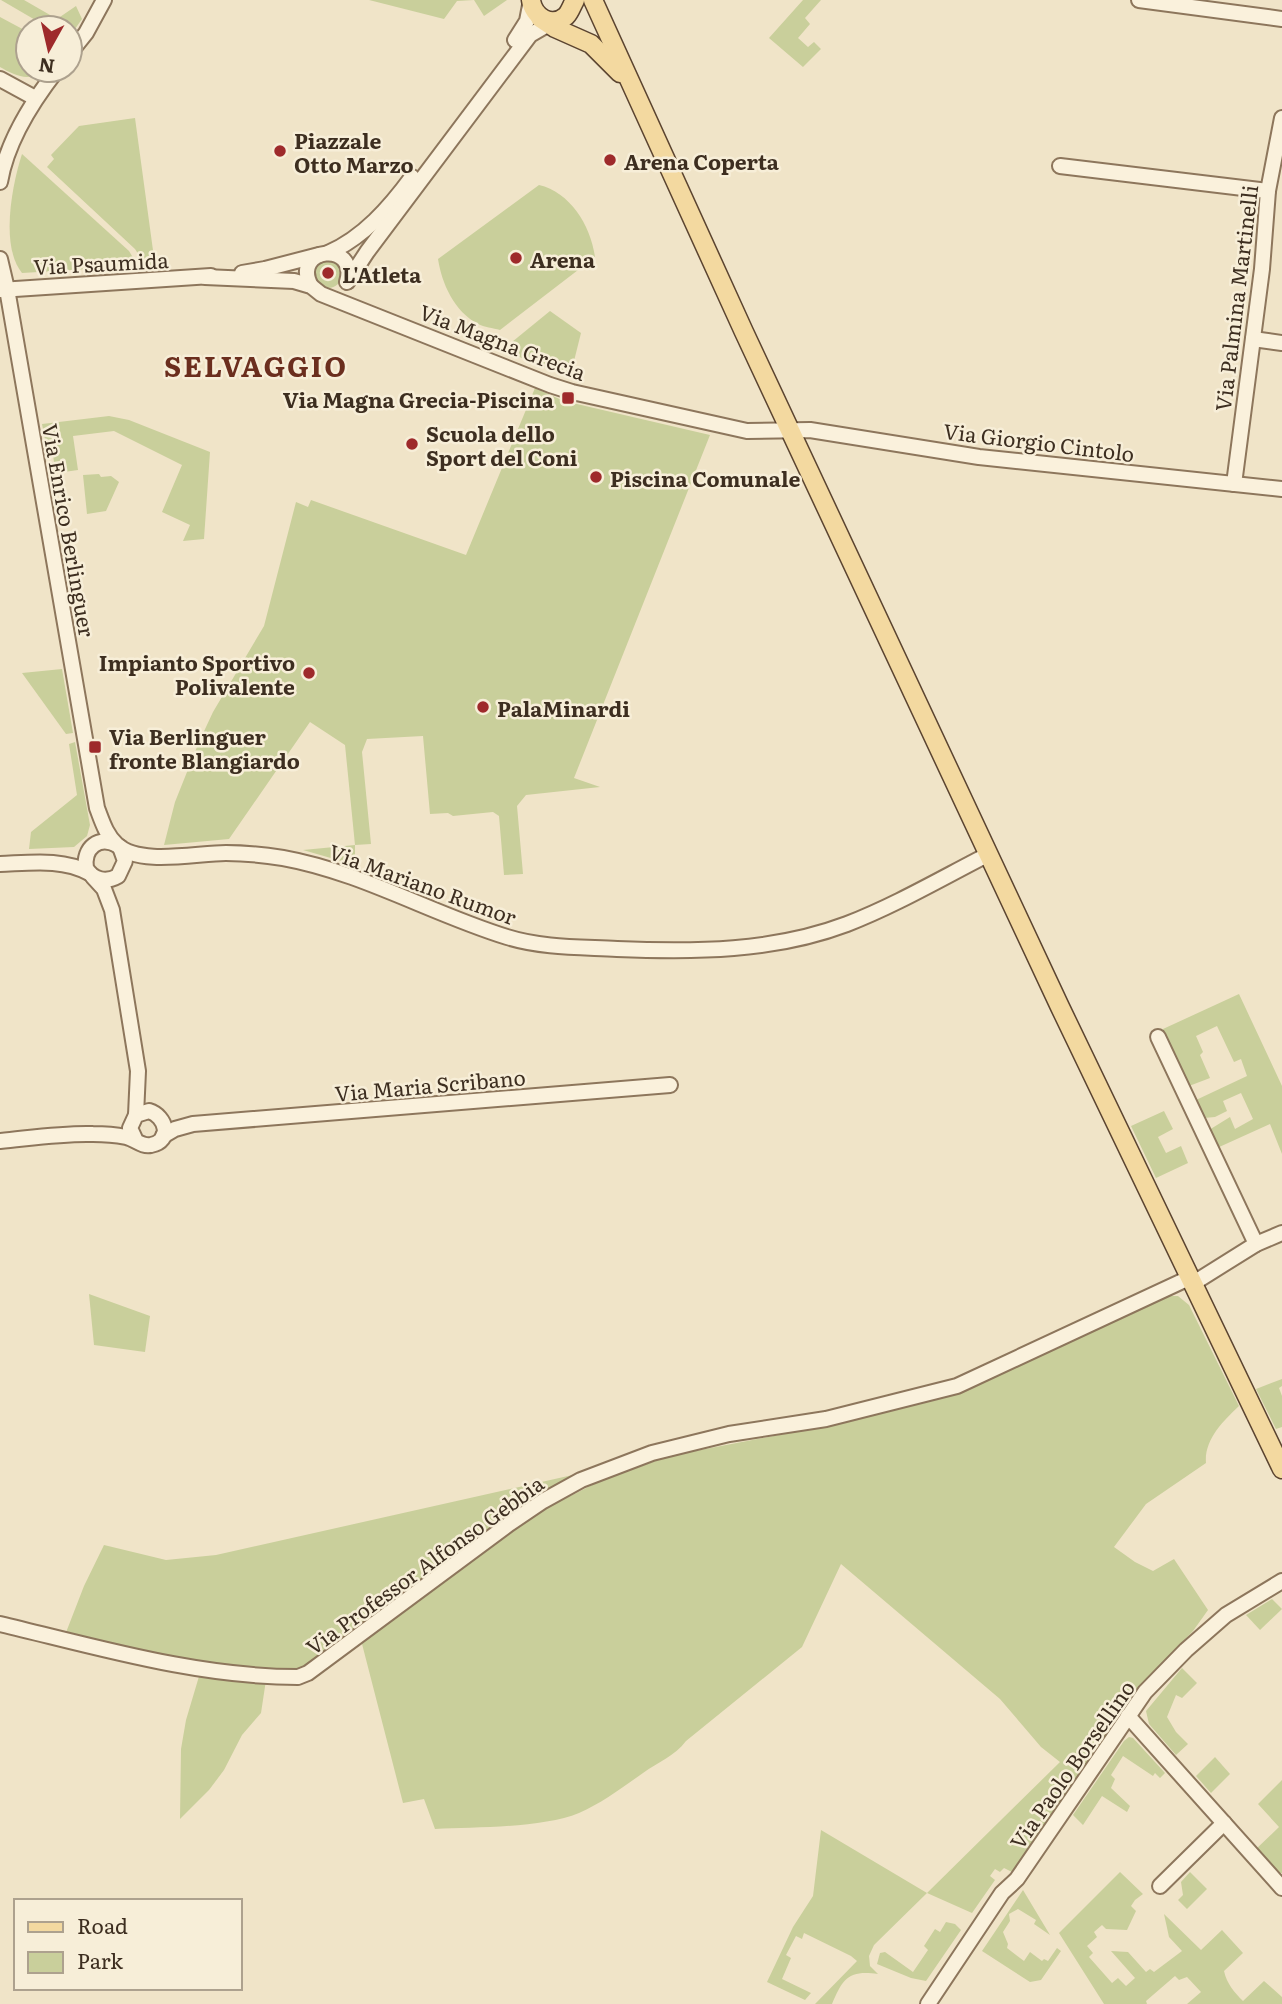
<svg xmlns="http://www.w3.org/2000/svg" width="1282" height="2004" font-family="Literata,serif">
<rect width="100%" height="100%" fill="#f0e4c8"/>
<g fill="#c9cf9b">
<path d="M1 0H24L57 19 76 6 82 19 70 36V28H49Z"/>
<path d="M369 0H507L484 16 474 0 457 1 444 19Z"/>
<path d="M803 0H821L805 18 810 24 798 38 808 47 814 42 821 49 803 67 769 38Z"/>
<path d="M0 17 28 32V70H43C30 83 14 75 0 67Z"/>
<path d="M135 118 155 265V266H146L135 249 47 167 54 159 51 155 79 126Z"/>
<path d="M22 154 129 251 138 266 22 273C0 246 12 185 22 154Z"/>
<path d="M539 185C570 192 591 226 595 257L500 330C493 328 484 327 478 324 454 311 442 284 438 259Z"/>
<circle cx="328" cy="274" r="14"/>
<path d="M550 311 581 333 570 377 502 350Z"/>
<path d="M535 388 564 401 710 435 574 778 600 787 526 795 517 806 523 874 504 875 499 816 493 812 453 816 448 813 430 814 423 736 367 739 362 752 371 844 355 845V865L303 850 355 845 345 745 310 722 229 839 164 845 175 802 199 742 213 712 264 626 296 502 308 507 311 500 466 555Z"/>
<path d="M109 416 129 420 210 452 204 539 183 541 190 525 162 512 182 465 114 431 73 436 78 470 50 474 49 463 54 462 53 455H48L42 424Z"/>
<path d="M99 474 101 477 111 476 119 482 106 511 87 514 83 475Z"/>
<path d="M62 669 73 733 66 734 22 673Z"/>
<path d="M75 742 90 825 87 836 74 847 29 849 31 832 77 795 69 744Z"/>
<path d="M1239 994 1282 1086V1154L1270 1124 1217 1148 1209 1130 1230 1117 1235 1129 1253 1119 1241 1093 1223 1101 1227 1111 1215 1117 1204 1118 1196 1100 1247 1076 1241 1059 1234 1062 1217 1026 1196 1036 1203 1052 1200 1055 1210 1078 1189 1086 1163 1029Z"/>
<path d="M1164 1111 1173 1129 1158 1137 1166 1153 1181 1146 1188 1163 1156 1178 1131 1126Z"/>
<path d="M89 1294 150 1316 145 1352 94 1345Z"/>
<path d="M1168 1296H1178L1189 1305 1239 1406C1223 1421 1204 1440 1206 1463L1146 1504 1114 1547 1135 1562 1153 1571 1174 1559 1208 1610 1193 1631 1140 1686 1024 1861 1012 1872 1004 1868 1000 1872 995 1869 990 1876 995 1880 972 1913 927 1893 874 1945 869 1956 870 1966 878 1974C849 1970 843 1978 832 2004H815L857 1961 851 1956 804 1933 802 1939 796 1936 786 1955 791 1958 782 1979 811 1993 805 2000 767 1982 793 1927 813 1896 821 1830 927 1893 1060 1762 1041 1747 1000 1699 841 1564 802 1647 686 1741C675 1756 658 1762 643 1773 623 1787 602 1803 579 1813 543 1828 476 1827 435 1829L424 1799 403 1803 361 1640 533 1515 598 1482 669 1456 826 1426 955 1394Z"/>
<path d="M1282 1379V1386L1279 1388 1282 1396V1427L1276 1429 1256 1389Z"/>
<path d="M577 1474 503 1520 310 1667 294 1673 227 1667 171 1658 65 1635 84 1586 104 1545 166 1560 216 1555Z"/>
<path d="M1272 1599 1282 1609 1260 1630 1246 1615Z"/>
<path d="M1182 1668 1197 1683 1182 1698 1176 1695 1167 1717 1176 1732 1188 1744 1176 1755 1149 1724 1146 1711Z"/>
<path d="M200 1673 266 1680 261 1713 242 1735 224 1770 209 1790 180 1819 181 1749 186 1720Z"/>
<path d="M1129 1737 1133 1738 1165 1773 1160 1778 1155 1773 1153 1776 1123 1756 1111 1775 1115 1779 1111 1788 1130 1806 1127 1812 1102 1796 1083 1825 1073 1815 1124 1741Z"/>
<path d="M1215 1757 1230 1774 1211 1793 1196 1776Z"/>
<path d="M1282 1780V1873L1272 1872 1255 1850 1279 1827 1258 1804Z"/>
<path d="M1120 1872 1143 1894 1135 1900 1131 1906 1136 1911 1127 1930 1106 1929 1102 1925 1094 1932 1097 1937 1087 1946 1093 1953 1089 1957 1112 1983 1118 1978 1126 1986 1135 1978 1111 1951 1128 1952 1146 1972 1150 1969 1154 1972 1182 1951 1169 1937 1164 1914 1201 1950 1222 1930 1243 1953 1224 1971C1227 1984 1234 1992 1243 2001L1264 1981 1282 1997V2004H1187L1201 1992 1187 1977 1179 1980 1175 1976 1146 2001 1147 2004H1104L1059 1933Z"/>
<path d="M1190 1872 1207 1889 1187 1909 1178 1900 1183 1895 1181 1882Z"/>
<path d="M1023 1890 1050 1935 1034 1924 1036 1920 1018 1909 1009 1914 1010 1921 1003 1932 1008 1944 1007 1948 1024 1961 1030 1952 1042 1961 1044 1959 1048 1961 1057 1948 1061 1951 1041 1980 1030 1982 982 1951Z"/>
<path d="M946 1922 955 1924 961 1930 926 1981 911 1978 877 1964 880 1953 885 1952 913 1972 928 1950 924 1946 935 1929 940 1932Z"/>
</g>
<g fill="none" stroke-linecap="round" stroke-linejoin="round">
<g stroke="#8d765c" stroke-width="18">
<g id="minor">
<path d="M1139 0 1282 19"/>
<path d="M515 40 527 21 531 0"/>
<path d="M70 53 86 33 104 0"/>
<path d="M0 79 35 98"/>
<path d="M1060 166 1268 191"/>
<path d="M0 182C7 141 32 102 57 70"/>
<path d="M328 253C363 238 390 207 412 177"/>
<path d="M0 259 7 289 97 808C102 821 106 835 117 845 140 866 196 853 226 853 245 853 264 855 283 858 361 872 432 914 507 937 542 948 581 947 617 949 695 952 773 952 847 924 896 905 942 878 989 854"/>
<path d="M242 273 265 269 319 255"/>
<path d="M205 277 294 281 311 286 321 294 550 385 572 392 747 431 810 430 979 457 1282 489"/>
<path d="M348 281 367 252 530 35 554 21"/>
<path d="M311 286C290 247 359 240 347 282"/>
<path d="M0 290 211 276"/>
<path d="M1253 339 1282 343"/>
<path d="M1234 484 1262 269 1268 191 1282 118"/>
<path d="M117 845C99 835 83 848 86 868 93 880 106 883 118 876L125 861 120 847"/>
<path d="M0 864C29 863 63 858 89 873"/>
<path d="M93 877 104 889 112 910 138 1071 136 1115"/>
<path d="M1158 1037 1256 1244"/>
<path d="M163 1136 175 1129 193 1124 670 1085"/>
<path d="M0 1141C31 1138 62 1133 93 1134 103 1134 116 1135 126 1137 135 1139 142 1147 151 1145 173 1141 166 1116 149 1111L136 1115 130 1128 136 1141"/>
<path d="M1192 1284 1256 1244 1282 1233"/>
<path d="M0 1624C97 1647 197 1677 298 1677L308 1673 509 1524 543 1501 581 1480 652 1453 729 1434 826 1419 957 1386 1189 1278"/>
<path d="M1128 1716 1282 1888"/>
<path d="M1160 1886 1224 1823"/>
<path d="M928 2004 1002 1893 1017 1879 1145 1692 1186 1650 1226 1615 1282 1581"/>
</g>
</g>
<g stroke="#5b4430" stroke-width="21">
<g id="major">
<path d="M531 0C533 16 551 29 566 16 570 12 572 5 575 0"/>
<path d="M593 0 744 332 1060 1007 1282 1469"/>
<path d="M540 18 555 28 591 44 620 73"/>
</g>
</g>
<use href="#minor" stroke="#faf1dc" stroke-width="14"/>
<use href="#major" stroke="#f3d9a0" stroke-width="18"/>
</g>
<g fill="#9e2a2b" stroke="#f7eed8" stroke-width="2.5">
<circle cx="280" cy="151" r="7"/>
<circle cx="610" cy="160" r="7"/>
<circle cx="516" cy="258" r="7"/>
<circle cx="328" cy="273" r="7"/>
<rect x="561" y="391" width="14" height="14" rx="3.5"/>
<circle cx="412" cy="444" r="7"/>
<circle cx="596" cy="477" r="7"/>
<circle cx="309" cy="673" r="7"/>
<circle cx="483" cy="707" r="7"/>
<rect x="88" y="740" width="14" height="14" rx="3.5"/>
</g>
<g text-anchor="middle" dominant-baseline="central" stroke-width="5" stroke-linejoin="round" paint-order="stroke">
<g font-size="21" font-weight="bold" fill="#3d2e20" stroke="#f7eed8" text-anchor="start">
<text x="294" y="139">Piazzale<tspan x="294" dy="24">Otto Marzo</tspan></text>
<text x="624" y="160">Arena Coperta</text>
<text x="530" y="258">Arena</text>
<text x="342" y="273">L'Atleta</text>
<text x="554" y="398" text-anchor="end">Via Magna Grecia-Piscina</text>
<text x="426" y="432">Scuola dello<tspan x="426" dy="24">Sport del Coni</tspan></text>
<text x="610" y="477">Piscina Comunale</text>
<text x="295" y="661" text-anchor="end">Impianto Sportivo<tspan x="295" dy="24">Polivalente</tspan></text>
<text x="497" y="707">PalaMinardi</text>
<text x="109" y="735">Via Berlinguer<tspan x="109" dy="24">fronte Blangiardo</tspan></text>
</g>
<g font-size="21" fill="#3d2e20" stroke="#f7eed8">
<text transform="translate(101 262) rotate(-3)">Via Psaumida</text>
<text transform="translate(1235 298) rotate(-83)">Via Palmina Martinelli</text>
<text transform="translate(503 341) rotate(21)">Via Magna Grecia</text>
<text transform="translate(1039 441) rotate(7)">Via Giorgio Cintolo</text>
<text transform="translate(70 530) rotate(80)">Via Enrico Berlinguer</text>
<text transform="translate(423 883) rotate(20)">Via Mariano Rumor</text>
<text transform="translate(430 1084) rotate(-5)">Via Maria Scribano</text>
<text transform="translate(424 1564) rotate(-36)">Via Professor Alfonso Gebbia</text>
<text transform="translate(1071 1764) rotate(-55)">Via Paolo Borsellino</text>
</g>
<g font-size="28" font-weight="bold" letter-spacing="2" fill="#6b2e1e" stroke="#f7eed8">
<text x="256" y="365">SELVAGGIO</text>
</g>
</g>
<rect x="14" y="1899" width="228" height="91" fill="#f7eed8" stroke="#ada18e" stroke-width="2"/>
<rect x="28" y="1922" width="35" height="10" fill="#f3d9a0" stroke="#ada18e" stroke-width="2"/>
<text x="77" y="1934" font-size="21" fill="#3d2e20">Road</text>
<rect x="28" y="1952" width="35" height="21" fill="#c9cf9b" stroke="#ada18e" stroke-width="2"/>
<text x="77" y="1969" font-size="21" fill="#3d2e20">Park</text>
<g transform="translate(49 49) rotate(188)"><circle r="33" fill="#f7eed8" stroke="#ada18e" stroke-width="2"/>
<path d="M0-5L12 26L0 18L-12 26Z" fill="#9e2a2b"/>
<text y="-10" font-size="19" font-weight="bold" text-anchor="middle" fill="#3d2e20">N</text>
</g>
</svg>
